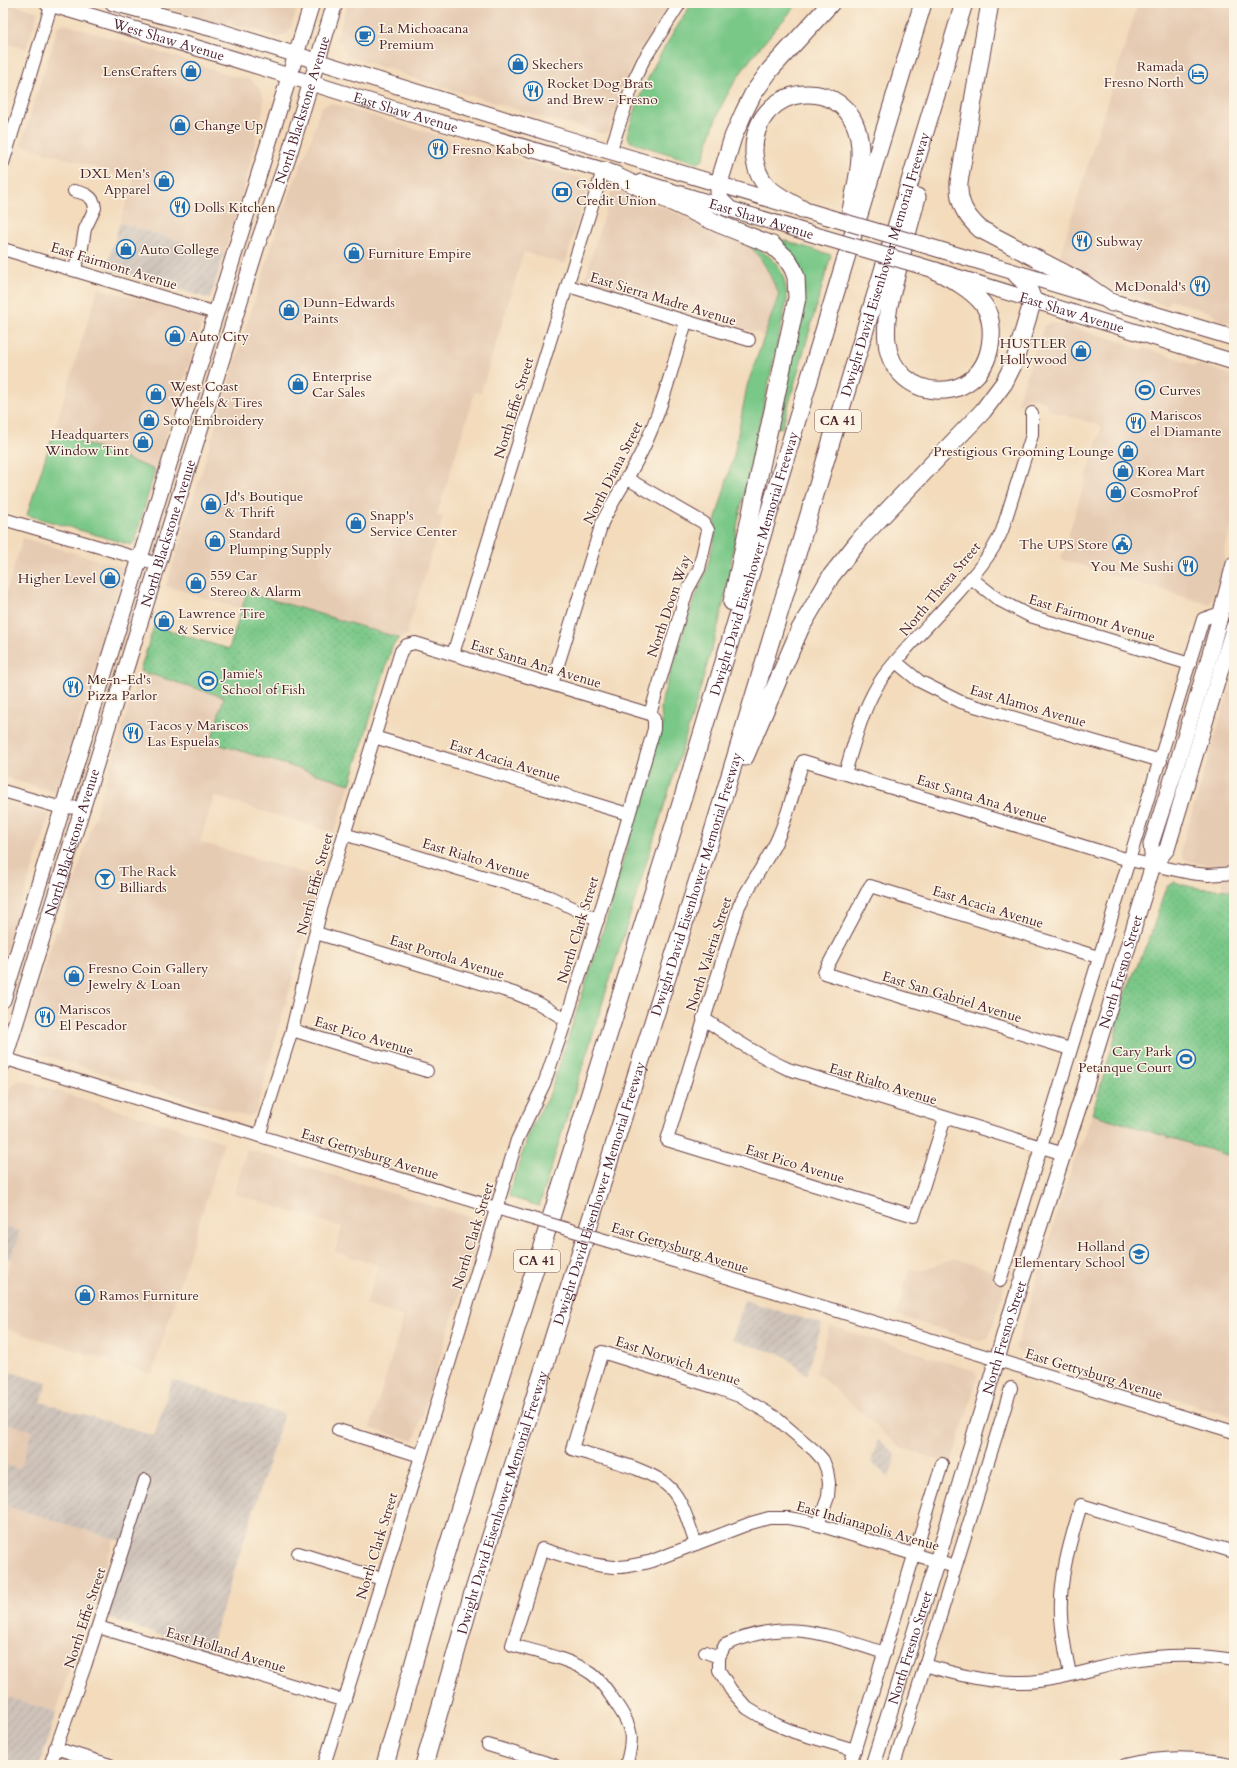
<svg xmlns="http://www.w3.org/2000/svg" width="1237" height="1768" font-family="Cardo,serif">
<defs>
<pattern id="industrial-furrows" width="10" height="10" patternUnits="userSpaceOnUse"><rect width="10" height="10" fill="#cec2b9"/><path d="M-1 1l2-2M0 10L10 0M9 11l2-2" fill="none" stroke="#b2a69f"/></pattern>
<pattern id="park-dots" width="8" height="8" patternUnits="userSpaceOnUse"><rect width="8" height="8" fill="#7ac888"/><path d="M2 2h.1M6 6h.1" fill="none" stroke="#6bab76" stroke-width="1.8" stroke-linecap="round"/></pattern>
</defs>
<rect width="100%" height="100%" fill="#fcf5e5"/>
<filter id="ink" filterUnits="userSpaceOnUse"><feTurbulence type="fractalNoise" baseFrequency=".025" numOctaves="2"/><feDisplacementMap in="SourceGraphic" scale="8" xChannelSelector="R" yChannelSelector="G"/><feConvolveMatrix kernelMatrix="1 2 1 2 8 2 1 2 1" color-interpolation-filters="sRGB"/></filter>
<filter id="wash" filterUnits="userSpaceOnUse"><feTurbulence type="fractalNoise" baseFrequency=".012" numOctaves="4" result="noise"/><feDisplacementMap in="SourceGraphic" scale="16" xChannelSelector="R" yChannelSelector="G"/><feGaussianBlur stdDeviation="0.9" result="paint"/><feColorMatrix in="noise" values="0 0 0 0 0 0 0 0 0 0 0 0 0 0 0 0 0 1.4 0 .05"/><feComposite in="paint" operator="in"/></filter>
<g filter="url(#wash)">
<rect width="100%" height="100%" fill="#f3dbbc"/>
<g fill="#e6cbb3">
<path d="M3 3H9L38 12 26 49 3 42Z"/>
<path d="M145 3H299L290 30 287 34 277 37 246 27H239Z"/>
<path d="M348 3H670L633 64 619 98 609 131 603 134 561 122H557L407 76 397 71 385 67 383 68 368 62 347 56 341 43 336 41Z"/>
<path d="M1138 3H1234V323L1221 321 1212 313 1170 300 1168 306 1112 289 1058 261Z"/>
<path d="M64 24 179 58 238 78 239 77 251 80 259 88 264 99 263 111 241 200 224 254 120 223 134 179 21 145 58 26Z"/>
<path d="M330 103 584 179 588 187 565 264 524 252 482 389 481 393 475 392 437 515 443 517 408 629 409 634 399 638 247 592 241 609 166 586 282 212 311 140 321 107Z"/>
<path d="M618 189 631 193 746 244 754 250 779 294 763 337 757 332 748 330 743 331 589 285 585 278 611 193Z"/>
<path d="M98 288 200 316 203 321 155 470 54 431Z"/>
<path d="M1050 323H1059L1129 344 1130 346 1142 350 1144 348 1180 359 1181 361 1187 363 1195 366 1197 364 1234 376V519L1224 553 1226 563 1220 583 1215 589 1210 605 1061 559 1102 426 1048 410 1045 402 1036 398 1025 399 1019 405 1017 403 1044 326Z"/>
<path d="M23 538 126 568 57 793 3 777V602Z"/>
<path d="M140 671 224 697 211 742 350 784 334 833 214 796 200 842 320 878 256 1112 248 1117 26 1050 21 1041 56 930 59 931Z"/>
<path d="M1234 673V892L1223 889 1220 864 1206 865 1188 861 1182 857 1181 850Z"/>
<path d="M3 801 50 815 3 960Z"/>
<path d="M21 1080 224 1142 152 1374 3 1328V1285L20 1231 3 1226V1118L4 1113H3L11 1086Z"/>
<path d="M1092 1114 1234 1157V1417L1018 1351 1016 1347 1074 1160 1084 1138Z"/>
<path d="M247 1149 479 1220 482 1222 414 1441 370 1428 404 1317 366 1305 378 1265 335 1252 342 1227 234 1194Z"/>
<path d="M954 1258 995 1272 992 1281 1005 1285 989 1337 980 1341 896 1315 910 1268 921 1271Z"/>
<path d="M830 1326 975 1371 978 1376 952 1462V1464L900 1448 816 1372Z"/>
<path d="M3 1422 32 1431 20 1469 3 1464Z"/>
<path d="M3 1505 114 1539 87 1624 84 1623 56 1712 3 1696Z"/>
</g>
<g fill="url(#industrial-furrows)">
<path d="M120 223 224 254 210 299 106 268Z"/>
<path d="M3 1226 20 1231 11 1259 3 1257Z"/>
<path d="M744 1300 822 1324 807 1375 783 1355 732 1340Z"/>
<path d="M3 1370 47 1383 41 1402 154 1436 172 1380 284 1414 209 1651 99 1615 121 1541 3 1505V1464L20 1469 32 1431 3 1422Z"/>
<path d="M878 1439 896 1455 889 1478 871 1462Z"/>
<path d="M3 1696 56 1712 40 1765H3Z"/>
</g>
<g fill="#7ac888" stroke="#62745a">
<path d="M692 3H798C773 33 744 62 726 97 715 117 709 139 703 160L698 163 631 142 627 136C633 117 638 99 647 81 659 53 677 28 692 3Z"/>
<path d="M770 236 831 255 782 428 776 427 804 301C805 268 798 253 770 236Z"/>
<path d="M746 244C775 256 785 267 787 300L738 521 727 586 719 623 696 704 539 1206 510 1197 509 1193 531 1128 550 1093 611 906 637 806 662 726 661 708 663 696 690 611 706 571 715 537V522L734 455 747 386 779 294C770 277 762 254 746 244Z"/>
<path d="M54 431 155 470 135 541 132 544H128L27 515Z"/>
</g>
<g fill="url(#park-dots)" stroke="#62745a">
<path d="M247 592 399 638 392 647 350 784 211 742 224 697 140 671 154 626 229 649Z"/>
<path d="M1175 882C1185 886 1195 888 1206 889 1216 889 1224 889 1234 892V1157L1092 1114 1115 1038 1119 1013 1126 991 1150 937 1166 887Z"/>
</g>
</g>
<g filter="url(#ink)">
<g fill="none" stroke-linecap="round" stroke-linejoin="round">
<g stroke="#633b41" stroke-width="14">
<g id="minor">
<path d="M610 152 635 78 643 61 680 3"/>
<path d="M3 163 52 3"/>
<path d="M74 191C84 193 94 196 95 208L85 229 82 247 74 270"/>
<path d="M3 249 216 313"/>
<path d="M568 286 749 340"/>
<path d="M626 478 704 523 708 530 699 569 687 591 650 714"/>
<path d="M3 519 158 564"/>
<path d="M971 578 999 600 1030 616 1190 664"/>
<path d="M453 654 603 170"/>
<path d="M896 662 919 681 961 702 1161 761"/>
<path d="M552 684 602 523C614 498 630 476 642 451 662 410 673 365 686 322"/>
<path d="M374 737 628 814"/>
<path d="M845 773C855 741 863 705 883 677 905 648 932 622 956 595 974 575 991 556 1002 531L1032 435V413"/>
<path d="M3 791 62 808 82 807"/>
<path d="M344 834 550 897 598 920"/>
<path d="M316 933 517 994 538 1003 566 1020"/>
<path d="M703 1018C731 1038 757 1055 788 1069L1064 1154"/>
<path d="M292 1030 427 1071"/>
<path d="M1070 1049 824 973 870 886 1098 957"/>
<path d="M3 1058 526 1217"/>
<path d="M945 1118 914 1216 667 1140 739 906C750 884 765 864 776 842 788 817 794 788 803 761L1129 860 1190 873 1208 875 1234 873"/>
<path d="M259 1136 292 1030 321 909 401 651 407 645 415 643 650 714 654 719V729L612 874 566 1020 544 1084 517 1140 421 1456 324 1765"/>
<path d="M608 1241 1234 1432"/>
<path d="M1000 1281 1203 619 1221 613"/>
<path d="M338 1430 421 1456"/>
<path d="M696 1544C689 1526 684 1503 671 1489 652 1468 599 1458 572 1449L602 1352 717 1388 739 1396 775 1417 815 1451 823 1460 827 1470 829 1483 828 1497 818 1525"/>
<path d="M298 1553 382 1579"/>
<path d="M98 1627 345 1701"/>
<path d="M705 1652 719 1657 725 1645C787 1617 824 1634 885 1653"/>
<path d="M719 1657V1670L731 1690 747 1708 770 1722 794 1732 855 1750"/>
<path d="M925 1665C958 1675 989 1683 1023 1682 1059 1681 1094 1668 1128 1661 1164 1654 1198 1654 1234 1660"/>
<path d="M1070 1674C1066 1655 1062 1636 1061 1616 1059 1578 1070 1542 1081 1505L1234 1552"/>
<path d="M488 1745 554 1765"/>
<path d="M55 1748 110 1765"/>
<path d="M50 1765 85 1666 145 1480"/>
<path d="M626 1765C634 1739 633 1728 617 1705 610 1695 603 1682 592 1674 571 1659 537 1652 512 1645L542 1549C566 1556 590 1566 615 1567 626 1568 638 1564 649 1562L751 1523 769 1518H788L806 1521 955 1567"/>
<path d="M850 1765 942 1464"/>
<path d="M894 1765 1011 1388"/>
<path d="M1125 1765C1162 1756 1197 1756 1234 1765"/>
</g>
</g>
<g stroke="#633b41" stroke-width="17">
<g id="major">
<path id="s1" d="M47 3 234 59 404 112 616 174"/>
<path d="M113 3 213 29 562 137 828 217"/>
<path id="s2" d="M641 182 822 237"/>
<path d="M924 245 1234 338"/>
<path id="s3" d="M918 265 1234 362"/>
<path d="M1153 865 1151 844 1175 770 1210 654 1234 564"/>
<path d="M3 1000 312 3"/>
<path id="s4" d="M3 1064 257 246 288 158 335 3"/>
<path id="s5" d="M873 1765 937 1561 1008 1322 1083 1094 1153 865 1167 849 1234 626"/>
</g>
</g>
<g stroke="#633b41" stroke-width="19">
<g id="highway">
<path d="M990 3 959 182C958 203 965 215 980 229L1083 283 1112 303"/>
<path d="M605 171 719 224 772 245 787 259 793 269 796 277 797 298 732 602"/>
<path d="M917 197C911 219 905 242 899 264 893 289 884 316 887 342 893 404 986 410 991 338 992 327 990 313 983 304 971 289 952 279 936 271"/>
<path d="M728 208 719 199V183L733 137 744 112 753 94 770 70 831 3"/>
<path d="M802 209C791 202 776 196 767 186 758 177 755 165 754 153 752 81 849 73 859 139 863 163 855 187 851 211"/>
<path d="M745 757 800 629 831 576 862 537 983 411 1004 383 1014 363 1033 300 1027 285 1016 274"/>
<path id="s6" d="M385 1765 436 1584 684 794 923 3"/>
<path id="s7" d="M424 1765 472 1596 711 838 964 3"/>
</g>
</g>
<use href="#minor" stroke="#fff" stroke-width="12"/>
<use href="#major" stroke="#fff" stroke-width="15"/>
<use href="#highway" stroke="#fff" stroke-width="17"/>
<g stroke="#633b41" stroke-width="14" stroke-linecap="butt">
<path id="minor-bridge" d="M526 1217 608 1241"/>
</g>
<g stroke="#633b41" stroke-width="17" stroke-linecap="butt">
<g id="major-bridge">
<path d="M828 217 924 245"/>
<path d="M822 237 918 265"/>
</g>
</g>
<use href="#minor-bridge" stroke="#fff" stroke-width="12"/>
<use href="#major-bridge" stroke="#fff" stroke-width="15"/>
</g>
</g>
<defs>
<g id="cafe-ring" transform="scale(1)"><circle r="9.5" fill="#fcf5e5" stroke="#1f6fb2" stroke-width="1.5"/><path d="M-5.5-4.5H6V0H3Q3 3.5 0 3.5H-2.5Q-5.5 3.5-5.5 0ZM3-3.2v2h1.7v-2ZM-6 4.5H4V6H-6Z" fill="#1f6fb2"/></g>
<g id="shop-ring" transform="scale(1)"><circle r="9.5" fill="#fcf5e5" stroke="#1f6fb2" stroke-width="1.5"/><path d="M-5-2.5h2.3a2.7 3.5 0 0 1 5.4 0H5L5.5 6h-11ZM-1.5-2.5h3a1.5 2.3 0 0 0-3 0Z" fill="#1f6fb2"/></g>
<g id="hotel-ring" transform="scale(1)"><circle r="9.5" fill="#fcf5e5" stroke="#1f6fb2" stroke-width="1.5"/><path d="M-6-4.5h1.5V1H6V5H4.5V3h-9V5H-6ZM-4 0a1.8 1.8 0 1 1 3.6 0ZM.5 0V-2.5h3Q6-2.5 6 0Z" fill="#1f6fb2"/></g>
<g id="restaurant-ring" transform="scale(1)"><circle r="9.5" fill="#fcf5e5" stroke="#1f6fb2" stroke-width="1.5"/><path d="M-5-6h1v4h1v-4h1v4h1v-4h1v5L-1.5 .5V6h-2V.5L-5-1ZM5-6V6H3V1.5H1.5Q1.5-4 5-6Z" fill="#1f6fb2"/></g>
<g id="bank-ring" transform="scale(1)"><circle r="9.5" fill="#fcf5e5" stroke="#1f6fb2" stroke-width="1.5"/><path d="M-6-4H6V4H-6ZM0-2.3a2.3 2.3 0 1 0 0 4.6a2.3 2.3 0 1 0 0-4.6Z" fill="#1f6fb2"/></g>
<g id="stadium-ring" transform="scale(1)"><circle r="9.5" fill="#fcf5e5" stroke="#1f6fb2" stroke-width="1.5"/><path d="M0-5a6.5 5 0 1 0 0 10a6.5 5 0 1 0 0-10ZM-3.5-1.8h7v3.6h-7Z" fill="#1f6fb2"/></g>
<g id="civic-ring" transform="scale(1)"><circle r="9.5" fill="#fcf5e5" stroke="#1f6fb2" stroke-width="1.5"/><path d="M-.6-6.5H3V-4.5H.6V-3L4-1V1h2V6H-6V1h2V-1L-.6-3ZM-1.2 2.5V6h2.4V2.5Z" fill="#1f6fb2"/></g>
<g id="bar-ring" transform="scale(1)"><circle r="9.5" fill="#fcf5e5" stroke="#1f6fb2" stroke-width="1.5"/><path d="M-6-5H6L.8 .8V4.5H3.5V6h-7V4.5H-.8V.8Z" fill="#1f6fb2"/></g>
<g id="school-ring" transform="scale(1)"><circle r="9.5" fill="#fcf5e5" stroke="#1f6fb2" stroke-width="1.5"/><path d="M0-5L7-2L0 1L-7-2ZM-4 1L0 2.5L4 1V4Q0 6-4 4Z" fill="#1f6fb2"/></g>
</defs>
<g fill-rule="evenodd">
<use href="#cafe-ring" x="365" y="36"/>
<use href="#shop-ring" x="518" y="64"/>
<use href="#shop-ring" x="191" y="71"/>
<use href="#hotel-ring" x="1198" y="74"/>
<use href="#restaurant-ring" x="533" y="91"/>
<use href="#shop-ring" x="180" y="125"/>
<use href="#restaurant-ring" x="438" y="149"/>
<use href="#shop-ring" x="164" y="181"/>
<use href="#bank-ring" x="562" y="192"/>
<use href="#restaurant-ring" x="180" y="207"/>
<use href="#restaurant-ring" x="1082" y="241"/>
<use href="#shop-ring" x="126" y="249"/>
<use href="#shop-ring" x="354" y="253"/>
<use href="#restaurant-ring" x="1200" y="286"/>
<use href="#shop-ring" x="289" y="310"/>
<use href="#shop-ring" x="175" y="336"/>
<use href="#shop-ring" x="1081" y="351"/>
<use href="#shop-ring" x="298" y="384"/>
<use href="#stadium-ring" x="1145" y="390"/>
<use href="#shop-ring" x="156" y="394"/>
<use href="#shop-ring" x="149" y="420"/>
<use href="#restaurant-ring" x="1136" y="423"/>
<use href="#shop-ring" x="143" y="442"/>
<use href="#shop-ring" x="1128" y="451"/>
<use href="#shop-ring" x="1123" y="471"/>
<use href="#shop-ring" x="1116" y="492"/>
<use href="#shop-ring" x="211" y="504"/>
<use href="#shop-ring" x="356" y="523"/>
<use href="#shop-ring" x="215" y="541"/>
<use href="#civic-ring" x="1122" y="544"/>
<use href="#restaurant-ring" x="1188" y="566"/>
<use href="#shop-ring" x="110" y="578"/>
<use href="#shop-ring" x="196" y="583"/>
<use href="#shop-ring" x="164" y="621"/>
<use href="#stadium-ring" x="208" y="681"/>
<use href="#restaurant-ring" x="73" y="687"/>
<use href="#restaurant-ring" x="133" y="733"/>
<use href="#bar-ring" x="105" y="879"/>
<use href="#shop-ring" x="74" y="976"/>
<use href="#restaurant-ring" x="45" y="1017"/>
<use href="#stadium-ring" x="1186" y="1059"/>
<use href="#school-ring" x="1139" y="1254"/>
<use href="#shop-ring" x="85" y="1295"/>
</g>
<g text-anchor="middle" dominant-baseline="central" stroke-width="3" stroke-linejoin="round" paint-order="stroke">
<g fill="#fcf5e5" stroke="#7f5f63" stroke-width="1">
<rect x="815" y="410" width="46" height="22" rx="3"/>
<rect x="514" y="1250" width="46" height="22" rx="3"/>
</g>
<g font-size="13" font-weight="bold" fill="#4a1f2b">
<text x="838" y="421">CA 41</text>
<text x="537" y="1261">CA 41</text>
</g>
<g font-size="14" fill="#4a1f2b" stroke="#fcf5e5" text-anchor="start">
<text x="379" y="28">La Michoacana<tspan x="379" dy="16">Premium</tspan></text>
<text x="532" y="64">Skechers</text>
<text x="1184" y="66" text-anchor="end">Ramada<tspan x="1184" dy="16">Fresno North</tspan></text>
<text x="177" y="71" text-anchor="end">LensCrafters</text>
<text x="547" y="83">Rocket Dog Brats<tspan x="547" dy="16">and Brew - Fresno</tspan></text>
<text x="194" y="125">Change Up</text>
<text x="452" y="149">Fresno Kabob</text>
<text x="150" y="173" text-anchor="end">DXL Men's<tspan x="150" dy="16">Apparel</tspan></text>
<text x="576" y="184">Golden 1<tspan x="576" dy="16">Credit Union</tspan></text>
<text x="194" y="207">Dolls Kitchen</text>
<text x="1096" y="241">Subway</text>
<text x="140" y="249">Auto College</text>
<text x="368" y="253">Furniture Empire</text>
<text x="1186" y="286" text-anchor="end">McDonald's</text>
<text x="303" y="302">Dunn-Edwards<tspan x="303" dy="16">Paints</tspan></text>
<text x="189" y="336">Auto City</text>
<text x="1067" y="343" text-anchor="end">HUSTLER<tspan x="1067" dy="16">Hollywood</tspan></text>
<text x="312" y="376">Enterprise<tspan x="312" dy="16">Car Sales</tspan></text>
<text x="170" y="386">West Coast<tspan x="170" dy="16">Wheels &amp; Tires</tspan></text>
<text x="1159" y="390">Curves</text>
<text x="1150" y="415">Mariscos<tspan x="1150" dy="16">el Diamante</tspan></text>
<text x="163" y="420">Soto Embroidery</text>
<text x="129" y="434" text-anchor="end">Headquarters<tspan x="129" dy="16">Window Tint</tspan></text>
<text x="1114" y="451" text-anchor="end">Prestigious Grooming Lounge</text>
<text x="1137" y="471">Korea Mart</text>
<text x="1130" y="492">CosmoProf</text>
<text x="225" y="496">Jd's Boutique<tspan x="225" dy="16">&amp; Thrift</tspan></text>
<text x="370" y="515">Snapp's<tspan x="370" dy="16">Service Center</tspan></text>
<text x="229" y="533">Standard<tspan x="229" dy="16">Plumping Supply</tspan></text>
<text x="1108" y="544" text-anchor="end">The UPS Store</text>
<text x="1174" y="566" text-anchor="end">You Me Sushi</text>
<text x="210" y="575">559 Car<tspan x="210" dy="16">Stereo &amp; Alarm</tspan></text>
<text x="96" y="578" text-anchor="end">Higher Level</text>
<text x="178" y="613">Lawrence Tire<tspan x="178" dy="16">&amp; Service</tspan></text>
<text x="222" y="673">Jamie's<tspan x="222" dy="16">School of Fish</tspan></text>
<text x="87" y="679">Me-n-Ed's<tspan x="87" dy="16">Pizza Parlor</tspan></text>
<text x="147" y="725">Tacos y Mariscos<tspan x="147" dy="16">Las Espuelas</tspan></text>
<text x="119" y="871">The Rack<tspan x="119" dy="16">Billiards</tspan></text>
<text x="88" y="968">Fresno Coin Gallery<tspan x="88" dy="16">Jewelry &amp; Loan</tspan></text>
<text x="59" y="1009">Mariscos<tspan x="59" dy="16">El Pescador</tspan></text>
<text x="1172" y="1051" text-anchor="end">Cary Park<tspan x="1172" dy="16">Petanque Court</tspan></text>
<text x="1125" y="1246" text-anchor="end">Holland<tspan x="1125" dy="16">Elementary School</tspan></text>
<text x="99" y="1295">Ramos Furniture</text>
</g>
<g font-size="14" fill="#4a1f2b" stroke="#fcf5e5">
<text stroke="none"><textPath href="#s1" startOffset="127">West Shaw Avenue</textPath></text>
<text stroke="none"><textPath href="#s4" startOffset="1000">North Blackstone Avenue</textPath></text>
<text stroke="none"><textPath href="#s1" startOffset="375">East Shaw Avenue</textPath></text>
<text stroke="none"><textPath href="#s2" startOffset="126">East Shaw Avenue</textPath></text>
<text stroke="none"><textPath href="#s7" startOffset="1570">Dwight David Eisenhower Memorial Freeway</textPath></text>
<text transform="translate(114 266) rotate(17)">East Fairmont Avenue</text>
<text transform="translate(663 299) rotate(17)">East Sierra Madre Avenue</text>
<text stroke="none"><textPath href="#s3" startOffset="161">East Shaw Avenue</textPath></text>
<text transform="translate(514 408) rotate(-73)">North Effie Street</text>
<text transform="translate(613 473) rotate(-63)">North Diana Street</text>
<text stroke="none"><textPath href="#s4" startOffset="556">North Blackstone Avenue</textPath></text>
<text stroke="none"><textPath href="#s6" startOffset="1257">Dwight David Eisenhower Memorial Freeway</textPath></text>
<text transform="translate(940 589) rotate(-50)">North Thesta Street</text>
<text transform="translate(669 606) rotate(-71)">North Doon Way</text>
<text transform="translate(1092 618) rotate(17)">East Fairmont Avenue</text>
<text transform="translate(536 664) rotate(17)">East Santa Ana Avenue</text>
<text transform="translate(1028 706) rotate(16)">East Alamos Avenue</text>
<text transform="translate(505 761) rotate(17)">East Acacia Avenue</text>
<text transform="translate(982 799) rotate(17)">East Santa Ana Avenue</text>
<text stroke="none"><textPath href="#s4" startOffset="232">North Blackstone Avenue</textPath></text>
<text transform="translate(476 859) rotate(17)">East Rialto Avenue</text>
<text transform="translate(315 884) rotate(-75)">North Effie Street</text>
<text stroke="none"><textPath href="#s7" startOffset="922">Dwight David Eisenhower Memorial Freeway</textPath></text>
<text transform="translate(988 907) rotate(17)">East Acacia Avenue</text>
<text transform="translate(578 930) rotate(-73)">North Clark Street</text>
<text transform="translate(709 954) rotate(-72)">North Valeria Street</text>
<text transform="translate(447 957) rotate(17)">East Portola Avenue</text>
<text stroke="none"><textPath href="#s5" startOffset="831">North Fresno Street</textPath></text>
<text transform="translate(952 997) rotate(17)">East San Gabriel Avenue</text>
<text transform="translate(364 1036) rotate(17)">East Pico Avenue</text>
<text transform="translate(883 1084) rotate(17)">East Rialto Avenue</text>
<text transform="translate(370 1154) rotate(17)">East Gettysburg Avenue</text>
<text transform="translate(795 1164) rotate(17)">East Pico Avenue</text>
<text stroke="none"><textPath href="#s7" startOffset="598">Dwight David Eisenhower Memorial Freeway</textPath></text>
<text transform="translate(473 1236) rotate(-73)">North Clark Street</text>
<text transform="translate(680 1248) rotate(17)">East Gettysburg Avenue</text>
<text stroke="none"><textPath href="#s5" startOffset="447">North Fresno Street</textPath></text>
<text transform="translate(678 1361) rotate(18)">East Norwich Avenue</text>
<text transform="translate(1094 1374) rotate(17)">East Gettysburg Avenue</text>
<text stroke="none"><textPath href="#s7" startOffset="274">Dwight David Eisenhower Memorial Freeway</textPath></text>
<text transform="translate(868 1526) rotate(16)">East Indianapolis Avenue</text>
<text transform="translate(377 1546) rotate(-73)">North Clark Street</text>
<text transform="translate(85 1618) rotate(-72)">North Effie Street</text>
<text stroke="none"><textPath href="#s5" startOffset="123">North Fresno Street</textPath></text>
<text transform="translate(226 1650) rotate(17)">East Holland Avenue</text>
</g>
</g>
<rect width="1237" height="1768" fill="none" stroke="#fcf5e5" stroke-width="16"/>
</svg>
